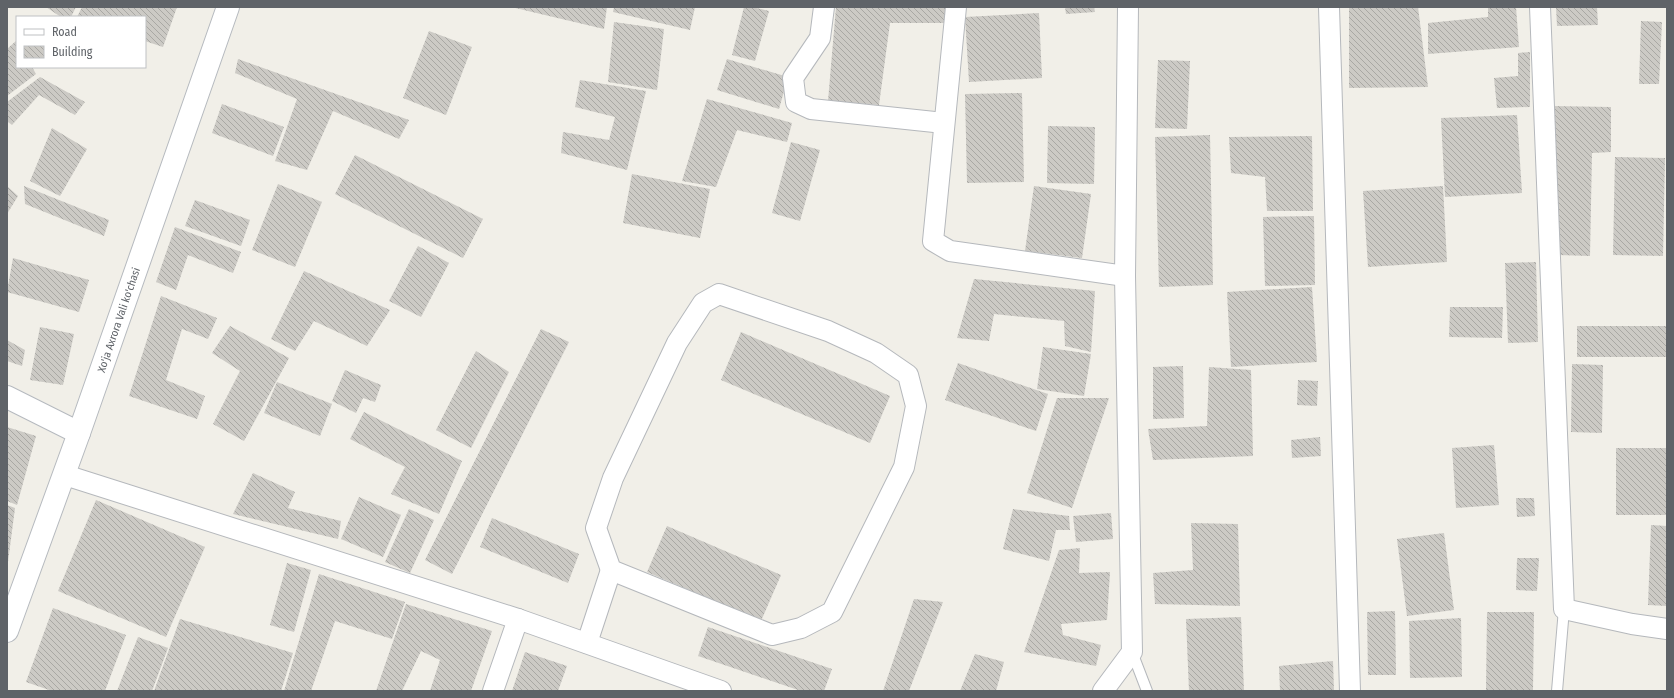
<svg xmlns="http://www.w3.org/2000/svg" width="1674" height="698" font-family="'Fira Sans Condensed',sans-serif">
<defs>
<pattern id="building-back-hatch" width="6" height="6" patternUnits="userSpaceOnUse"><rect width="6" height="6" fill="#cccac5"/><path d="M-1 5l2 2M0 0l6 6M5-1l2 2" fill="none" stroke="#a9a8a4"/></pattern>
</defs>
<rect width="100%" height="100%" fill="#f1efe8"/>
<g fill="url(#building-back-hatch)">
<path d="M46 7H76L71 17H61Z"/>
<path d="M82 7H177L163 47 145 41V17H77Z"/>
<path d="M511 7H607L604 29Z"/>
<path d="M614 7H695L690 30 613 12Z"/>
<path d="M744 7H752L769 11 755 61 732 55Z"/>
<path d="M836 7H947V23H890L879 105 828 101Z"/>
<path d="M1065 7H1094L1095 12 1066 14Z"/>
<path d="M1349 7H1418L1428 87 1349 88Z"/>
<path d="M1488 7H1516L1519 47 1428 54V23L1488 17Z"/>
<path d="M1556 7H1597L1598 25 1557 26Z"/>
<path d="M1039 13 1042 78 969 82 965 17Z"/>
<path d="M1641 21 1662 22 1659 84H1639Z"/>
<path d="M614 22 664 29 657 90 608 82Z"/>
<path d="M429 31 472 47 446 115 403 98Z"/>
<path d="M16 41 17 67H32L36 74 7 96V49Z"/>
<path d="M1530 52V107L1497 108 1494 78 1518 76V53Z"/>
<path d="M238 59 409 120 399 139 333 111 307 170 275 161 297 99 235 73Z"/>
<path d="M727 59 788 77 779 109 717 90Z"/>
<path d="M1158 60 1190 61 1187 129 1155 128Z"/>
<path d="M40 77 85 102 75 115 39 95 12 125 7 121V102Z"/>
<path d="M580 80 646 91 627 170 561 153 563 132 609 140 615 117 575 107Z"/>
<path d="M1022 93 1024 182 967 183 965 94Z"/>
<path d="M707 99 792 123 787 142 737 130 716 187 682 181Z"/>
<path d="M222 104 284 127 273 156 212 133Z"/>
<path d="M1552 106 1611 107V152L1592 153 1590 256 1558 255Z"/>
<path d="M1517 115 1522 193 1445 197 1441 118Z"/>
<path d="M1048 126 1095 127 1094 184 1047 183Z"/>
<path d="M52 128 87 149 60 196 30 181Z"/>
<path d="M1210 135 1213 285 1159 287 1155 137Z"/>
<path d="M1312 136 1313 211H1267L1265 177 1231 173 1229 137Z"/>
<path d="M791 142 820 150 800 221 772 213Z"/>
<path d="M355 155 483 219 463 258 335 194Z"/>
<path d="M1615 157 1665 158 1663 256 1613 255Z"/>
<path d="M632 174 710 189 700 238 623 223Z"/>
<path d="M278 184 322 202 295 267 252 250Z"/>
<path d="M7 186 18 196 7 214Z"/>
<path d="M24 186 109 220 104 236 25 204Z"/>
<path d="M1034 186 1091 194 1082 258 1025 251Z"/>
<path d="M1443 186 1447 262 1368 267 1363 191Z"/>
<path d="M195 200 250 220 241 246 185 226Z"/>
<path d="M1314 216 1315 285 1265 286 1263 217Z"/>
<path d="M175 227 241 252 233 273 188 255 176 290 156 282Z"/>
<path d="M418 246 449 263 421 317 389 301Z"/>
<path d="M13 258 89 280 79 312 7 292Z"/>
<path d="M1536 262 1538 342 1508 343 1505 263Z"/>
<path d="M304 271 390 310 367 346 314 321 295 351 271 339Z"/>
<path d="M974 279 1095 291 1091 352 1065 346 1064 321 994 314 989 341 957 338Z"/>
<path d="M1312 287 1317 362 1231 367 1227 292Z"/>
<path d="M161 296 217 318 208 339 182 329 166 380 205 396 197 419 129 396Z"/>
<path d="M1450 307H1503L1502 338 1449 337Z"/>
<path d="M230 326 289 358 244 441 213 424 240 371 212 353Z"/>
<rect x="1577" y="326" width="90" height="31"/>
<path d="M40 327 74 334 63 385 30 380Z"/>
<path d="M541 329 569 342 452 574 425 560Z"/>
<path d="M741 332 890 396 870 443 721 380Z"/>
<path d="M7 340 25 350 22 366 7 361Z"/>
<path d="M1043 347 1091 354 1084 396 1037 389Z"/>
<path d="M476 351 509 372 471 448 436 430Z"/>
<path d="M958 363 1048 394 1036 431 945 400Z"/>
<path d="M1572 364 1603 365 1602 433 1571 432Z"/>
<path d="M1183 366 1184 418 1153 419V367Z"/>
<path d="M1209 367 1251 370 1253 456 1153 460 1148 429 1207 426Z"/>
<path d="M345 370 381 385 375 402 363 398 356 413 332 401Z"/>
<path d="M1298 380 1318 381 1317 406 1297 405Z"/>
<path d="M277 382 332 404 320 436 264 413Z"/>
<path d="M1057 398H1109L1072 508 1027 493Z"/>
<path d="M364 412 462 461 439 514 391 494 405 467 350 439Z"/>
<path d="M7 427 36 436 17 505 7 501Z"/>
<path d="M1320 437 1321 456 1292 458 1291 440Z"/>
<path d="M1494 445 1499 505 1456 508 1452 448Z"/>
<rect x="1616" y="448" width="51" height="67"/>
<path d="M253 473 295 492 288 508 341 521 338 539 233 514Z"/>
<path d="M359 497 401 515 383 557 341 539Z"/>
<path d="M1516 498H1534L1535 516 1517 517Z"/>
<path d="M96 500 205 547 166 637 58 591Z"/>
<path d="M7 505 15 508 8 562H7Z"/>
<path d="M409 509 434 520 410 573 385 562Z"/>
<path d="M1013 509 1069 516 1070 530H1056L1049 561 1003 549Z"/>
<path d="M1111 513 1113 539 1076 542 1073 516Z"/>
<path d="M492 518 579 554 568 583 480 547Z"/>
<path d="M1191 523 1238 524 1240 606 1155 604 1153 573 1193 570Z"/>
<path d="M1651 525 1667 526V606L1648 605Z"/>
<path d="M667 526 781 575 761 621 647 572Z"/>
<path d="M1444 533 1454 610 1407 616 1397 539Z"/>
<path d="M1080 548 1079 573 1110 572 1107 620 1061 624 1063 635 1101 645 1096 666 1024 652 1059 550Z"/>
<path d="M1517 558H1539L1537 591 1516 590Z"/>
<path d="M287 563 311 570 294 632 270 625Z"/>
<path d="M319 574 405 602 392 639 335 621 311 691H284Z"/>
<path d="M914 599 943 602 909 691H883Z"/>
<path d="M406 604 492 631 471 691H430L440 660 421 651 402 691H376Z"/>
<path d="M53 608 126 635 105 691H52L26 682Z"/>
<path d="M1395 611 1396 675H1368L1367 612Z"/>
<path d="M1487 612H1534L1533 690H1486Z"/>
<path d="M1241 617 1244 691H1189L1186 619Z"/>
<path d="M1461 618 1462 677 1410 678 1409 621Z"/>
<path d="M180 619 293 653 281 691H154Z"/>
<path d="M708 627 832 669 824 691H801L698 656Z"/>
<path d="M138 637 168 648 152 691H117Z"/>
<path d="M525 652 567 666 558 691H512Z"/>
<path d="M975 654 1004 662 996 691H960Z"/>
<path d="M1333 661 1334 691H1280L1279 666Z"/>
</g>
<g fill="none" stroke-linecap="round" stroke-linejoin="round">
<g stroke="#b5b8bc" stroke-width="12">
<g id="lane">
<path d="M1132 652 1147 691"/>
<path d="M1557 691 1564 609"/>
</g>
</g>
<g stroke="#b5b8bc" stroke-width="22">
<g id="street">
<path d="M824 7 820 38 793 78 796 102 811 109 944 123"/>
<path d="M956 7 933 241 950 251 1125 276"/>
<path d="M1329 7 1350 691"/>
<path d="M1540 7 1564 609 1632 624 1667 629"/>
<path d="M719 294 828 331 876 353 908 375 916 406 904 467 832 612 801 628 772 635 611 570 596 528 613 478 677 343 703 303Z"/>
<path d="M65 475 518 619 721 691"/>
<path d="M587 643 611 570"/>
<path d="M493 691 518 619"/>
<path d="M1103 691 1132 652 1125 276 1128 7"/>
</g>
</g>
<g stroke="#b6babf" stroke-width="24">
<g id="secondary">
<path d="M7 397 79 433"/>
<path d="M7 631 79 433 228 7"/>
</g>
</g>
<use href="#lane" stroke="#fff" stroke-width="10"/>
<use href="#street" stroke="#fff" stroke-width="20"/>
<use href="#secondary" stroke="#fff" stroke-width="22"/>
</g>
<g text-anchor="middle" dominant-baseline="central" stroke-width="3.5" stroke-linejoin="round" paint-order="stroke">
<g font-size="11" fill="#5f6368" stroke="#fff">
<text transform="translate(119 320) rotate(-71)">Xo'ja Axrora Vali ko'chasi</text>
</g>
</g>
<rect width="1674" height="698" fill="none" stroke="#5f6368" stroke-width="16"/>
<rect x="16" y="16" width="130" height="52" fill="#ffffff" stroke="#bfc1c3"/>
<rect x="24" y="29" width="20" height="6" fill="#ffffff" stroke="#bfc1c3"/>
<text x="52" y="36" font-size="12" fill="#5f6368">Road</text>
<rect x="24" y="46" width="20" height="12" fill="url(#building-back-hatch)" stroke="#bfc1c3"/>
<text x="52" y="56" font-size="12" fill="#5f6368">Building</text>
</svg>
